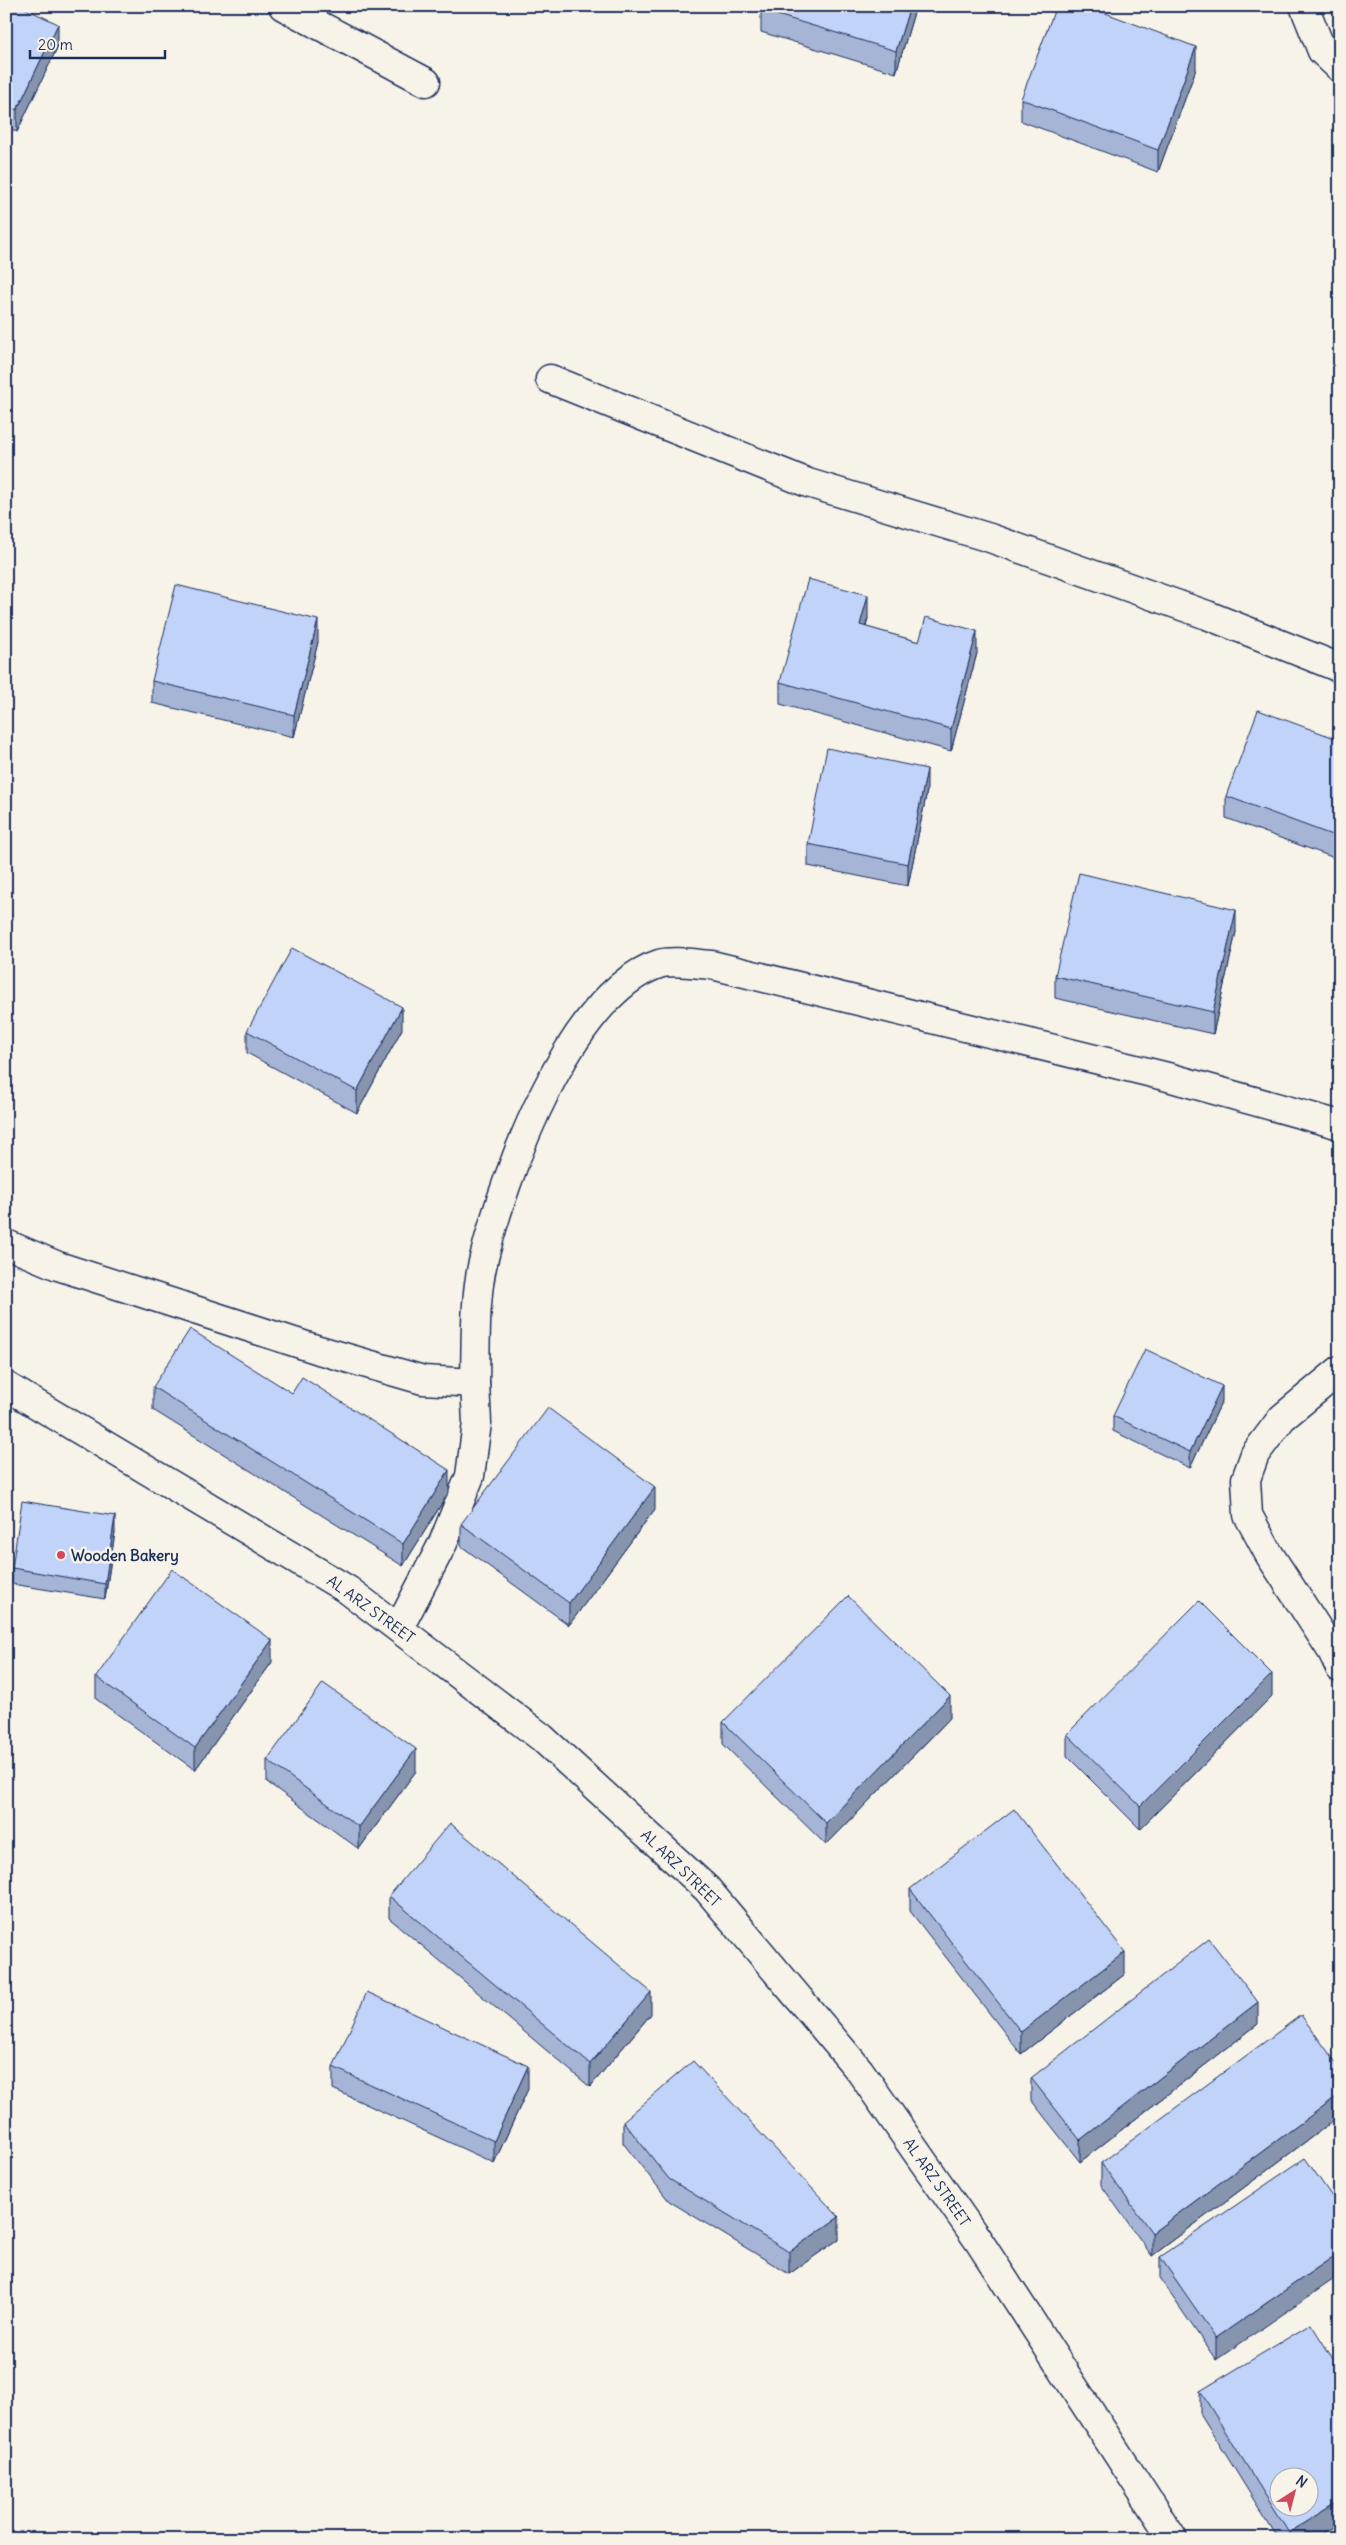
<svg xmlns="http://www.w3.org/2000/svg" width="1346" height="2545" font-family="Delius,sans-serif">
<rect width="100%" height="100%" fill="#f7f3e8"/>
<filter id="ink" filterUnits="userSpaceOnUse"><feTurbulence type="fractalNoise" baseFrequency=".02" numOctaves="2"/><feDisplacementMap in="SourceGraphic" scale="10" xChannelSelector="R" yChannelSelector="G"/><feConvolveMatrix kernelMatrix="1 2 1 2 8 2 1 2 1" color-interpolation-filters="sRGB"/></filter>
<g filter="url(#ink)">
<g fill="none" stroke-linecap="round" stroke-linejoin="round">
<g stroke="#1b2f5e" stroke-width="31">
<g id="minor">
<path d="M283 6 426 82"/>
<path d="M1304 6 1322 51 1340 68"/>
<path d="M550 379 808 483 990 538 1207 615 1340 668"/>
<path d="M6 1244 58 1266 319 1350 423 1380 475 1383C476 1344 474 1296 484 1258 505 1174 570 993 659 964 671 960 698 964 712 965L1168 1077 1340 1125"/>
<path d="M1340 1370 1282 1418 1255 1454 1246 1479 1248 1515 1269 1554 1332 1651 1340 1668"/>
<path d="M399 1628 443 1543 470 1476 477 1423 475 1383"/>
</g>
</g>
<g stroke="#1b2f5e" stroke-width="31">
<path id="major" d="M6 1386 348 1590 541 1737 707 1889 860 2071 980 2243 1173 2539"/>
</g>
<use href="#minor" stroke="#f7f3e8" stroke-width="28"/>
<use href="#major" stroke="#f7f3e8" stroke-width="28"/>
</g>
<g fill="#a6b5d5" stroke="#1b2f5e">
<path d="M6 6 58 46 17 132 6 127Z"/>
<path d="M916 6 896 73 761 32V10Z"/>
<path d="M1196 69 1158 172 1021 121V99Z"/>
<path d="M868 618 866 627 919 642 977 653 951 751 780 704V682Z"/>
<path d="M318 642 294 737 152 703V681Z"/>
<path d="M1340 740V860L1226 818V796Z"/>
<path d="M927 791 908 886 808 866V844Z"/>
<path d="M1236 932 1213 1034 1055 998V976Z"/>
<path d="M402 1029 357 1113 247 1053V1031Z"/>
<path d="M153 1387 449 1492 403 1566 153 1410Z"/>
<path d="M1222 1401 1190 1468 1113 1431V1416Z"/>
<path d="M655 1509 569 1625 461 1546V1524Z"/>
<path d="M115 1532 105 1599 12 1584V1568Z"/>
<path d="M272 1662 195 1770 96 1699V1677Z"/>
<path d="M1272 1696 1140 1829 1067 1756V1734Z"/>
<path d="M950 1718 826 1845 723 1744V1722Z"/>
<path d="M267 1760 416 1771 359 1849 267 1782Z"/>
<path d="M910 1889 1125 1974 1021 2054 910 1911Z"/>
<path d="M389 1896 651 2014 590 2087 389 1918Z"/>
<path d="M1258 2024 1080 2162 1031 2100V2078Z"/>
<path d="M333 2067 528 2089 494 2163 333 2089Z"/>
<path d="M1340 2068V2116L1152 2256 1101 2185V2163Z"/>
<path d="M623 2121 839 2239 789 2274 669 2201 623 2143Z"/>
<path d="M1340 2208 1216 2360 1160 2279V2257Z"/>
<path d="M1340 2370V2523L1315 2539H1278L1200 2413V2391Z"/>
</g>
<g fill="#8794ae" stroke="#1b2f5e">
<path d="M910 6H916L896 73V51Z"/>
<path d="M58 24V46L17 132V110Z"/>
<path d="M1196 47V69L1158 172V150Z"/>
<path d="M868 595V618L860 647V625Z"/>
<path d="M318 620V642L294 737V715Z"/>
<path d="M977 631V653L951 751V729Z"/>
<path d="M927 769V791L908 886V864Z"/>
<path d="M1236 910V932L1213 1034V1012Z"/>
<path d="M402 1007V1029L357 1113V1091Z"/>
<path d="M1222 1386V1401L1190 1468V1452Z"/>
<path d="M449 1470V1492L403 1566V1544Z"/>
<path d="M655 1487V1509L569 1625V1603Z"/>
<path d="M115 1516V1532L105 1599V1584Z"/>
<path d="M272 1640V1662L195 1770V1748Z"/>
<path d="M1272 1674V1696L1140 1829V1806Z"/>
<path d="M950 1696V1718L826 1845V1823Z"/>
<path d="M416 1749V1771L359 1849V1827Z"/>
<path d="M1125 1952V1974L1021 2054V2032Z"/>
<path d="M651 1992V2014L590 2087V2064Z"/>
<path d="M1258 2002V2024L1080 2162V2140Z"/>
<path d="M528 2066V2089L494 2163V2141Z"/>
<path d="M1340 2094V2116L1152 2256V2233Z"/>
<path d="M839 2217V2239L789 2274V2252Z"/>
<path d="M1340 2252V2275L1216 2360V2338Z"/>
<path d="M1340 2501V2523L1315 2539H1289V2533Z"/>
</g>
<g fill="#c1d3f8" stroke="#1b2f5e" fill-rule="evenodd">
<path d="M6 6H20L58 24 17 110 6 105Z"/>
<path d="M762 6H910L896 51 761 10Z"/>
<path d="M1056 6H1087L1196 47 1158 150 1021 99Z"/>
<path d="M808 579 868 595 860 625 919 642 926 617 977 631 951 729 780 682Z"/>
<path d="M176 585 318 620 294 715 152 681Z"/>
<path d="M1258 710 1340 740V838L1226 796Z"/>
<path d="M827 748 927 769 908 864 808 844Z"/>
<path d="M1079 873 1236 910 1213 1012 1055 976Z"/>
<path d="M292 948 402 1007 357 1091 247 1031Z"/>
<path d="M190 1329 292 1393 302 1377 449 1470 403 1544 153 1387Z"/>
<path d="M1145 1349 1222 1386 1190 1452 1113 1416Z"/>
<path d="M548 1408 655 1487 569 1603 461 1524Z"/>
<path d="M22 1501 115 1516 105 1584 12 1568Z"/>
<path d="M172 1569 272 1640 195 1748 96 1677Z"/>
<path d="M848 1596 950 1696 826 1823 723 1722Z"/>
<path d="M1199 1601 1272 1674 1140 1806 1067 1734Z"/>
<path d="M323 1683 416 1749 359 1827 267 1760Z"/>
<path d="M1014 1809 1125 1952 1021 2032 910 1889Z"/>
<path d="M450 1823 651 1992 590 2064 389 1896Z"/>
<path d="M1209 1939 1258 2002 1080 2140 1031 2078Z"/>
<path d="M367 1992 528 2066 494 2141 333 2067Z"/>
<path d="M1301 2015 1340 2068V2094L1152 2233 1101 2163Z"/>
<path d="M693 2061 839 2217 789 2252 669 2179 623 2121Z"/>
<path d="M1305 2158 1340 2208V2252L1216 2338 1160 2257Z"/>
<path d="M1311 2324 1340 2370V2501L1289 2533 1200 2391ZM1278 2478H1308V2508H1278Z"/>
</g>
</g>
<circle fill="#d1495b" stroke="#f7f3e8" stroke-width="2" cx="61" cy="1555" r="5"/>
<g text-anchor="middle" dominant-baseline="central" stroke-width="5" stroke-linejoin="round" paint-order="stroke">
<g font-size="15" font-weight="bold" fill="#1b2f5e" stroke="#f7f3e8" text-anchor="start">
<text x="71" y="1555">Wooden Bakery</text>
</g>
<g font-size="15" fill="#1b2f5e" stroke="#f7f3e8">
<text transform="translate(371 1609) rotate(36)">AL ARZ STREET</text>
<text transform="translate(681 1868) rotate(44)">AL ARZ STREET</text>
<text transform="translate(937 2182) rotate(55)">AL ARZ STREET</text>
</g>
</g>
<rect width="1346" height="2545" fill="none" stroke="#f7f3e8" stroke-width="25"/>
<rect x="12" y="12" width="1321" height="2520" fill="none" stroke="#1b2f5e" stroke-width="2" filter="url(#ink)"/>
<g transform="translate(1294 2492) rotate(36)"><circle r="24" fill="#f7f3e8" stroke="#9fa5b1"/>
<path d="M0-4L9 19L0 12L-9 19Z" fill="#d1495b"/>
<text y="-8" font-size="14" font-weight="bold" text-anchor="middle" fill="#1b2f5e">N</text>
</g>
<path d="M30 50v8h135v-8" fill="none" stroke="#1b2f5e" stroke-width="2.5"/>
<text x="38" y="50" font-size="15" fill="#1b2f5e" stroke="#f7f3e8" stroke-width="4" paint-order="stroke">20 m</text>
</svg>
